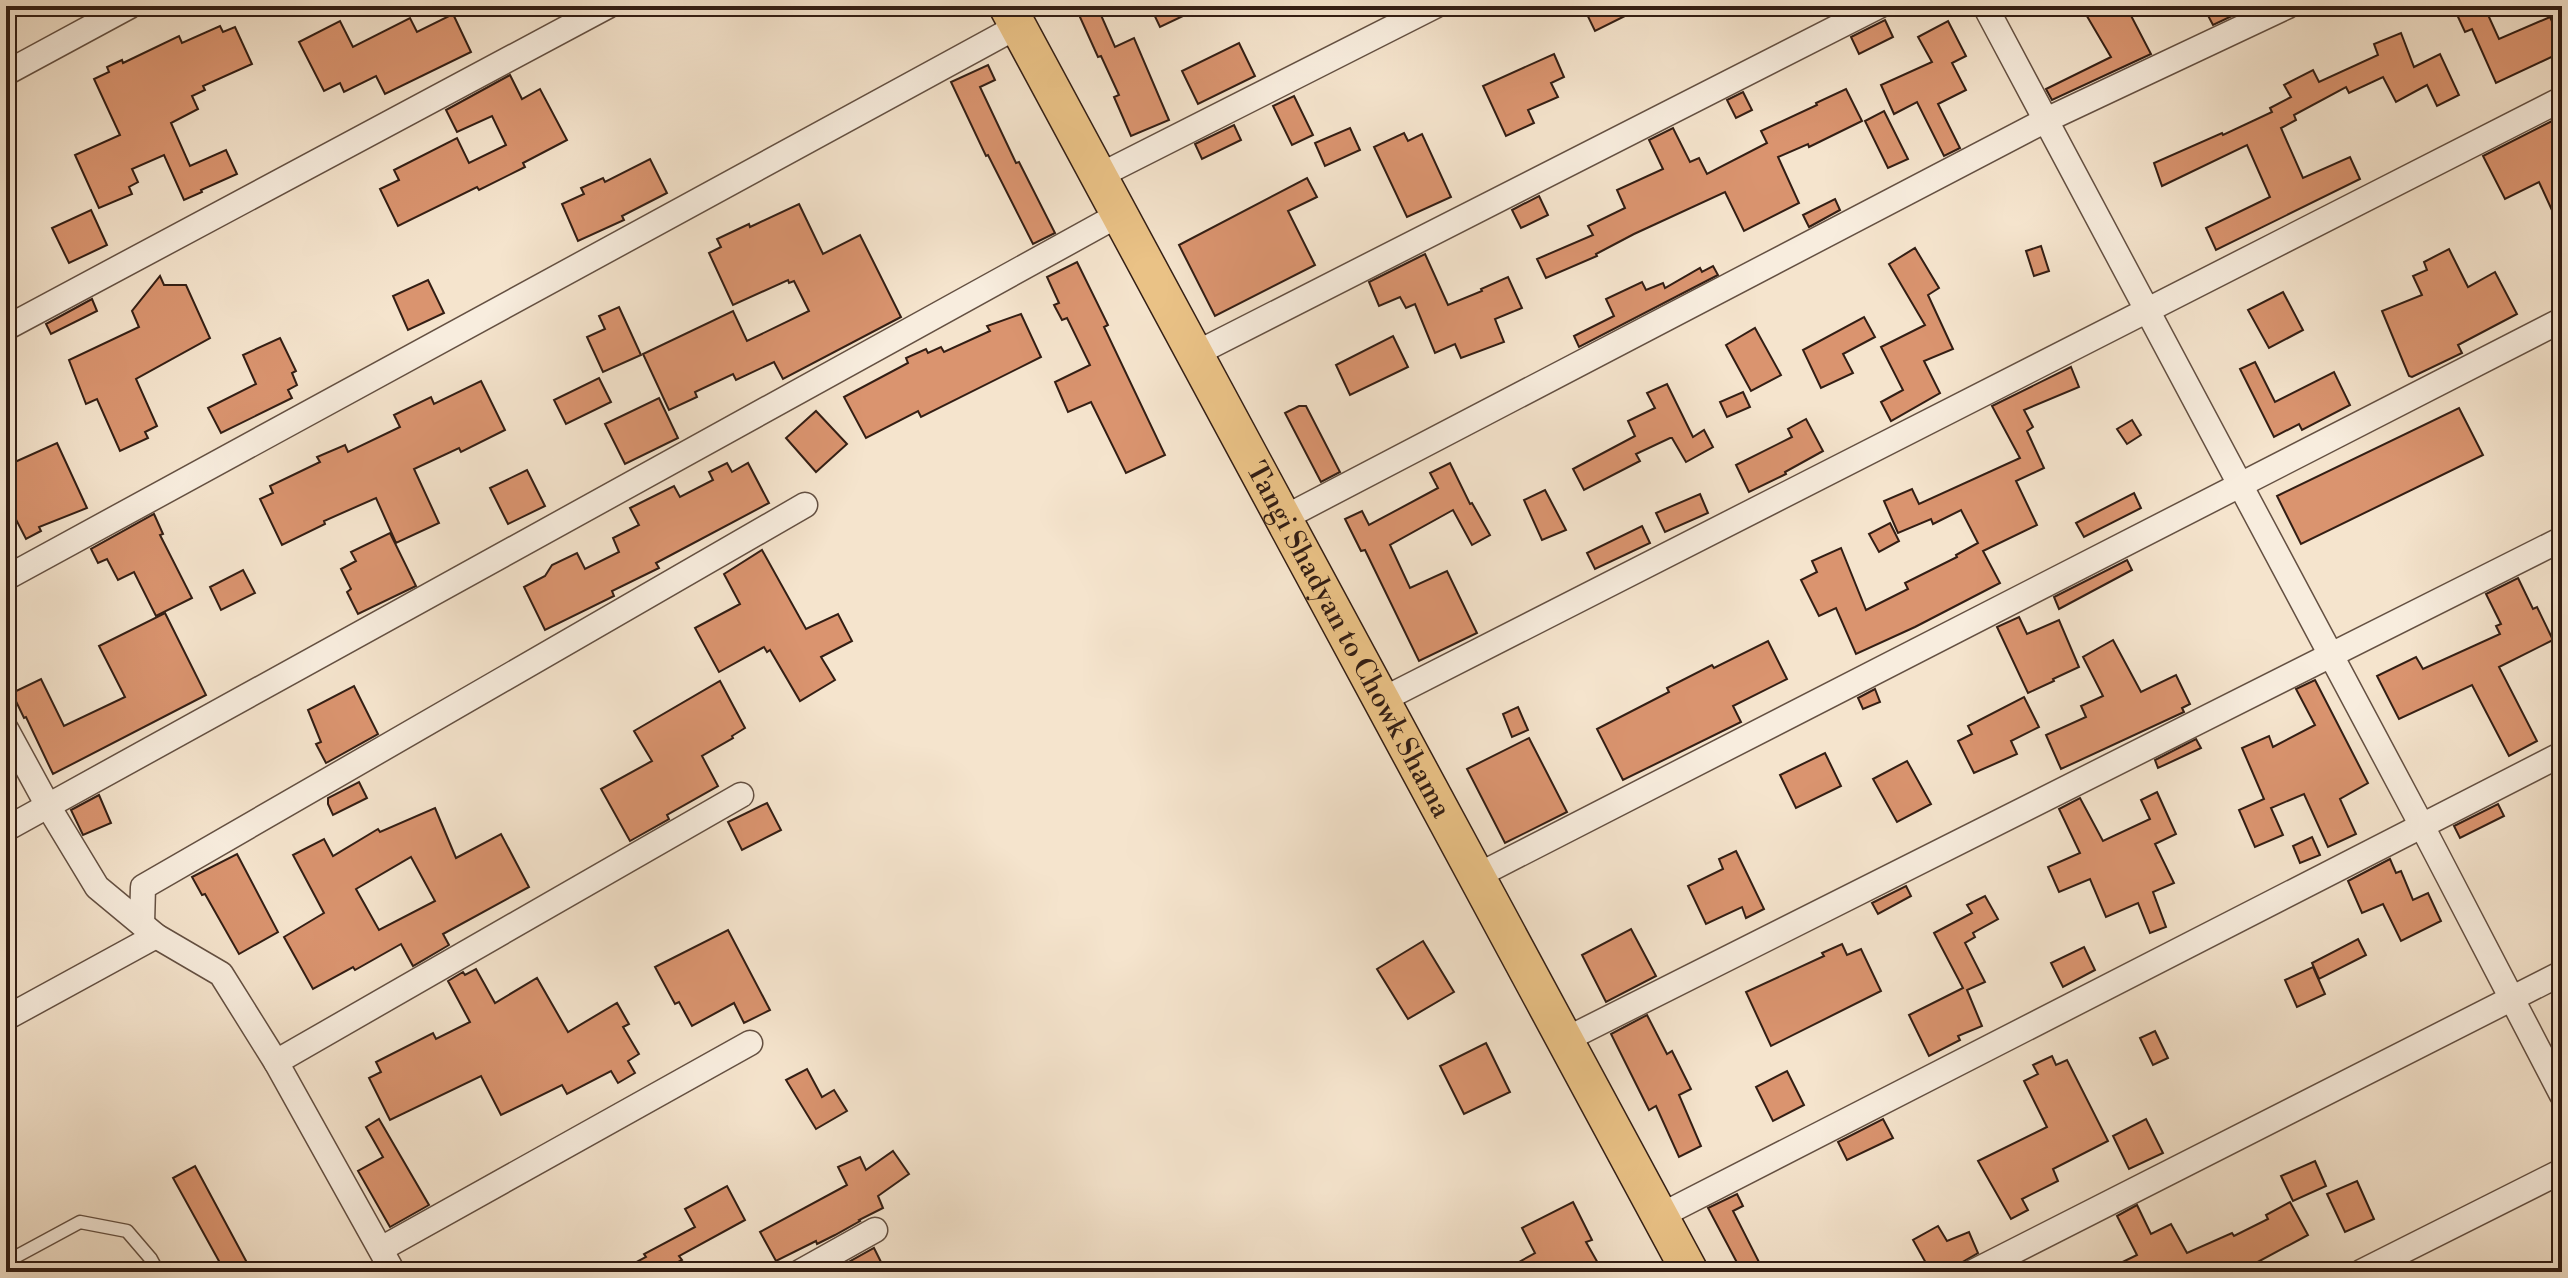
<svg xmlns="http://www.w3.org/2000/svg" width="2568" height="1278" font-family="'Libre Bodoni',serif">
<rect width="100%" height="100%" fill="#f5e4cd"/>
<filter id="stains"><feTurbulence type="fractalNoise" baseFrequency=".0025" numOctaves="4"/><feColorMatrix values="0 0 0 0 .2 0 0 0 0 .09 0 0 0 0 .02 0 0 0 .5 -.17"/></filter>
<radialGradient id="worn" r=".72"><stop offset=".6" stop-color="#630" stop-opacity="0"/><stop offset="1" stop-color="#630" stop-opacity=".3"/></radialGradient>
<g fill="#da946f" stroke="#331e14" stroke-width="2" fill-rule="evenodd">
<path d="M1075 6H1097L1115 47 1134 38 1169 120 1131 136 1114 97 1119 95 1101 56 1098 57Z"/>
<path d="M1150 6H1204L1160 27Z"/>
<path d="M1583 6H1645L1595 31Z"/>
<path d="M2081 6H2126L2151 54 2052 100 2046 89 2111 57Z"/>
<path d="M2203 6H2253L2213 25Z"/>
<path d="M2453 6H2484L2499 39 2550 17 2562 43V52L2496 83 2472 29 2465 32Z"/>
<path d="M453 14 471 52 385 94 376 76 344 92 340 83 324 91 299 42 340 21 353 47 410 18 417 32Z"/>
<path d="M1885 20 1893 37 1859 54 1851 37Z"/>
<path d="M1948 21 1966 56 1952 63 1966 90 1938 104 1960 148 1944 156 1917 102 1894 114 1881 85 1932 62 1918 37Z"/>
<path d="M220 26 223 32 235 27 252 64 203 86 205 90 192 96 198 109 171 123 190 166 226 150 237 174 201 190 202 192 184 200 164 155 132 169 138 182 129 187 132 194 99 208 75 155 120 135 94 79 109 72 107 67 122 60 123 63 179 36 182 43Z"/>
<path d="M2401 33 2414 67 2440 54 2459 95 2437 106 2427 85 2396 102 2383 77 2349 93 2346 87 2294 115 2296 120 2281 128 2303 178 2350 157 2360 179 2216 250 2206 228 2270 197 2247 145 2162 186 2154 163 2222 133 2223 135 2272 112 2270 108 2291 97 2284 85 2313 70 2319 82 2378 55 2374 44Z"/>
<path d="M1239 43 1255 76 1198 104 1182 71Z"/>
<path d="M1554 54 1564 77 1551 83 1558 97 1528 110 1534 123 1506 136 1483 86Z"/>
<path d="M988 65 995 80 980 87 1016 163 1019 162 1055 233 1033 244 988 155 986 156 951 82Z"/>
<path d="M510 75 522 99 540 89 567 140 523 163 525 167 479 190 477 187 398 226 380 189 399 180 394 170 457 138 469 163 506 145 492 116 457 132 446 110Z"/>
<path d="M1846 89 1862 121 1809 147 1808 144 1778 157 1799 203 1744 231 1725 192 1634 234 1596 254 1597 256 1546 278 1537 259 1593 235 1588 226 1625 208 1617 190 1663 169 1649 140 1673 128 1690 162 1699 158 1707 174 1767 143 1761 131 1817 105 1816 103Z"/>
<path d="M1743 92 1752 110 1736 118 1727 100Z"/>
<path d="M1294 96 1313 135 1292 145 1273 106Z"/>
<path d="M1884 111 1908 159 1888 168 1865 121Z"/>
<path d="M2562 116V232L2539 182 2505 199 2483 156Z"/>
<path d="M1234 125 1241 140 1202 159 1195 144Z"/>
<path d="M1350 128 1360 150 1325 166 1315 143Z"/>
<path d="M1404 133 1408 141 1422 134 1451 197 1407 217 1374 147Z"/>
<path d="M650 159 667 193 622 216 624 220 578 241 562 204 584 194 581 188 603 178 605 182Z"/>
<path d="M1307 178 1317 197 1288 211 1315 265 1215 316 1179 245Z"/>
<path d="M1539 196 1548 215 1521 228 1512 210Z"/>
<path d="M1835 199 1840 210 1809 227 1803 215Z"/>
<path d="M799 204 823 254 860 235 901 317 783 379 774 362 736 380 733 374 695 392 697 397 669 410 643 354 733 311 747 341 809 311 794 281 789 283 788 280 733 305 709 253 721 247 717 239 749 224 750 227Z"/>
<path d="M91 210 107 245 69 263 52 228Z"/>
<path d="M2041 246 2049 271 2034 276 2026 251Z"/>
<path d="M1915 248 1939 288 1928 295 1953 349 1924 361 1940 393 1891 421 1881 402 1903 390 1881 347 1925 325 1889 264Z"/>
<path d="M2449 249 2468 287 2495 272 2517 314 2458 345 2462 353 2412 377 2409 376 2382 311 2422 295 2413 276 2427 270 2424 262Z"/>
<path d="M1425 254 1448 305 1482 291 1481 289 1508 277 1522 308 1495 319 1504 342 1461 358 1455 344 1435 353 1415 304 1406 308 1400 297 1379 306 1369 282Z"/>
<path d="M1077 262 1108 325 1104 327 1165 455 1126 473 1091 402 1068 412 1055 382 1090 365 1067 318 1062 320 1054 305 1059 303 1047 277Z"/>
<path d="M1713 266 1718 275 1579 347 1574 336 1614 316 1606 299 1642 282 1646 290 1663 283 1665 288 1700 268 1702 272Z"/>
<path d="M160 276 164 285H186L210 338 136 379 157 426 145 432 148 438 120 451 97 399 86 404 69 360 139 327 132 311Z"/>
<path d="M428 280 444 313 408 330 393 296Z"/>
<path d="M2283 292 2303 330 2269 348 2248 310Z"/>
<path d="M92 299 97 311 51 334 46 324Z"/>
<path d="M619 307 641 355 603 372 587 337 605 329 599 316Z"/>
<path d="M1021 314 1041 357 921 417 918 411 866 438 844 397 908 363 906 358 926 349 928 353 941 347 944 352 990 331 987 326Z"/>
<path d="M1864 317 1875 337 1843 354 1853 373 1821 388 1803 350Z"/>
<path d="M1755 328 1781 375 1751 391 1726 345Z"/>
<path d="M1393 336 1408 367 1350 395 1336 365Z"/>
<path d="M280 338 296 371 292 373 297 385 288 390 292 398 221 433 208 408 256 384 243 355Z"/>
<path d="M2255 362 2275 402 2334 372 2350 405 2302 430 2299 424 2274 437 2240 369Z"/>
<path d="M2071 367 2079 387 2024 410 2033 427 2027 431 2044 468 2016 481 2037 525 1983 551 2000 583 1915 627 1856 654 1836 608 1819 616 1801 580 1817 572 1812 561 1841 548 1866 610 1908 589 1905 583 1957 557 1956 555 1978 543 1961 510 1933 524 1931 519 1898 533 1884 501 1912 489 1919 504 2020 458 1992 406Z"/>
<path d="M599 378 611 402 566 424 554 400Z"/>
<path d="M481 381 505 430 461 452 459 448 414 469 439 523 396 543 376 498 324 521 325 524 282 545 260 499 273 493 270 486 320 462 317 457 345 445 348 452 400 427 394 415 431 397 434 404Z"/>
<path d="M1667 384 1693 437 1704 430 1713 447 1686 462 1672 438H1670L1636 454 1640 461 1584 490 1573 469 1635 436 1628 421 1655 408 1647 393Z"/>
<path d="M1743 392 1750 407 1727 417 1720 402Z"/>
<path d="M659 398 678 438 625 464 605 424Z"/>
<path d="M1299 406H1306L1340 472 1321 482 1285 413Z"/>
<path d="M2459 408 2483 455 2301 544 2277 496Z"/>
<path d="M816 411 847 444 816 472 786 438Z"/>
<path d="M1806 419 1823 451 1785 472 1786 474 1749 492 1736 465 1792 437 1788 429Z"/>
<path d="M2132 420 2141 435 2127 444 2117 429Z"/>
<path d="M57 443 87 508 39 527 41 531 26 539 6 500V466Z"/>
<path d="M727 463 732 472 748 463 769 503 656 563 659 568 612 591 614 596 545 630 524 587 545 576 552 565 577 553 585 569 619 552 613 538 639 525 630 508 674 486 680 497 713 480 709 472Z"/>
<path d="M1450 463 1470 504 1472 503 1490 535 1472 545 1453 510 1390 545 1410 588 1447 571 1477 633 1419 661 1365 550 1361 551 1345 519 1362 511 1369 525 1438 488 1430 473Z"/>
<path d="M527 470 545 506 508 524 490 488Z"/>
<path d="M1545 490 1566 530 1542 540 1524 500Z"/>
<path d="M2134 493 2141 508 2084 537 2076 523Z"/>
<path d="M1700 494 1708 513 1665 532 1656 513Z"/>
<path d="M154 514 163 534 160 535 192 598 156 616 134 572 118 580 107 559 98 563 91 549Z"/>
<path d="M1890 523 1899 541 1879 552 1869 534Z"/>
<path d="M1642 526 1650 543 1595 569 1587 553Z"/>
<path d="M390 533 416 586 358 614 347 592 351 589 341 569 356 561 351 552Z"/>
<path d="M762 550 806 629 838 614 852 641 821 657 835 680 800 701 770 650 767 652 764 647 719 672 695 628 740 604 724 574Z"/>
<path d="M2127 560 2132 570 2059 609 2054 597Z"/>
<path d="M243 570 255 593 221 610 210 587Z"/>
<path d="M2518 578 2533 609 2537 607 2553 640 2499 667 2537 741 2509 756 2472 685 2399 719 2377 676 2416 657 2423 669 2500 634 2496 626 2501 624 2486 594Z"/>
<path d="M165 613 206 695 53 774 26 717 24 718 12 693 41 679 64 726 125 697 99 646Z"/>
<path d="M2019 617 2027 634 2059 620 2079 667 2053 679 2054 681 2028 693 1997 627Z"/>
<path d="M2113 640 2141 692 2176 675 2190 704 2182 708 2184 712 2061 769 2046 735 2086 717 2081 706 2103 696 2083 657Z"/>
<path d="M1768 641 1787 679 1733 706 1741 722 1623 780 1597 729 1669 692 1667 688 1712 665 1714 668Z"/>
<path d="M2315 680 2368 783 2340 799 2356 834 2328 847 2304 794 2271 808 2283 835 2255 847 2239 810 2264 799 2242 748 2269 736 2273 747 2315 725 2296 689Z"/>
<path d="M720 681 745 728 732 736 733 738 702 756 718 786 667 815 669 819 630 841 601 789 652 761 634 731Z"/>
<path d="M354 686 378 734 326 763 316 744 321 742 308 710Z"/>
<path d="M1875 689 1880 702 1863 709 1858 698Z"/>
<path d="M2024 697 2039 727 2011 741 2017 754 1974 773 1958 741 1972 734 1968 726Z"/>
<path d="M1518 707 1528 730 1512 737 1503 714Z"/>
<path d="M1529 738 1567 812 1505 843 1467 769Z"/>
<path d="M2196 739 2201 748 2158 768 2155 760Z"/>
<path d="M1825 753 1841 786 1796 808 1780 775Z"/>
<path d="M1907 761 1931 804 1897 822 1873 779Z"/>
<path d="M359 782 367 798 333 815 328 804V798Z"/>
<path d="M2157 792 2176 834 2155 844 2174 883 2153 892 2166 927 2150 933 2138 903 2106 917 2090 879 2059 892 2048 867 2080 853 2059 809 2080 798 2103 841 2150 819 2141 800Z"/>
<path d="M99 795 111 823 83 835 71 810Z"/>
<path d="M767 803 781 830 742 850 728 822Z"/>
<path d="M2498 804 2504 816 2460 838 2454 826Z"/>
<path d="M435 808 456 858 501 834 529 887 443 934 449 945 413 966 401 944 355 970 353 967 313 989 284 937 324 913 293 855 324 839 333 856 378 829 380 832ZM411 857 435 901 379 930 356 889Z"/>
<path d="M2312 837 2320 855 2300 863 2293 846Z"/>
<path d="M1736 851 1764 909 1746 918 1742 907 1706 924 1688 886 1723 869 1719 859Z"/>
<path d="M237 854 278 932 239 954 205 894 202 895 192 877Z"/>
<path d="M2390 859 2396 873 2401 871 2413 900 2428 893 2441 921 2401 941 2383 904 2362 913 2348 881Z"/>
<path d="M1906 886 1911 896 1878 914 1872 903Z"/>
<path d="M1985 896 1998 919 1973 933 1975 937 1965 943 1985 982 1967 990 1982 1026 1958 1036 1960 1040 1929 1056 1909 1015 1963 988 1934 933 1972 913 1967 905Z"/>
<path d="M1631 929 1656 976 1606 1002 1582 955Z"/>
<path d="M728 930 770 1010 744 1023 734 1003 692 1026 679 1002 675 1004 655 967Z"/>
<path d="M2358 939 2366 955 2319 979 2312 963Z"/>
<path d="M1423 941 1454 992 1408 1019 1377 969Z"/>
<path d="M1842 944 1847 955 1861 949 1881 991 1771 1046 1746 992 1824 956 1822 953Z"/>
<path d="M2084 947 2095 970 2063 987 2051 963Z"/>
<path d="M2313 967 2325 994 2297 1007 2285 980Z"/>
<path d="M476 969 495 1003 537 978 568 1032 617 1003 629 1024 623 1027 639 1054 628 1061 635 1073 618 1083 611 1071 567 1094 562 1085 501 1115 481 1076 390 1120 369 1078 381 1072 376 1062 433 1033 436 1039 470 1022 448 981 463 972 465 975Z"/>
<path d="M1647 1015 1667 1054 1672 1051 1691 1089 1679 1095 1701 1146 1679 1157 1656 1106 1649 1110 1611 1034Z"/>
<path d="M2155 1031 2168 1058 2153 1065 2140 1038Z"/>
<path d="M1486 1043 1510 1092 1464 1114 1440 1066Z"/>
<path d="M2052 1056 2056 1065 2067 1060 2108 1141 2053 1169 2058 1181 2022 1199 2028 1210 2011 1219 1978 1161 2047 1127 2024 1081 2038 1074 2033 1065Z"/>
<path d="M807 1069 822 1097 834 1090 847 1111 816 1129 786 1080Z"/>
<path d="M1787 1071 1804 1105 1773 1121 1756 1087Z"/>
<path d="M379 1119 429 1205 390 1227 358 1171 383 1157 366 1127Z"/>
<path d="M1883 1119 1893 1138 1847 1160 1838 1142Z"/>
<path d="M2146 1119 2163 1153 2129 1169 2113 1136Z"/>
<path d="M893 1151 909 1174 878 1196 883 1208 859 1220 860 1221 835 1235 817 1244 816 1241 776 1261 760 1232 847 1185 838 1167 860 1157 866 1170Z"/>
<path d="M2315 1161 2326 1186 2293 1201 2281 1176Z"/>
<path d="M195 1166 252 1272H225L173 1178Z"/>
<path d="M2357 1181 2374 1219 2345 1232 2327 1194Z"/>
<path d="M727 1186 745 1220 679 1256 682 1260 660 1272H618L646 1257 644 1254 695 1227 685 1209Z"/>
<path d="M1737 1194 1743 1206 1733 1211 1764 1272H1742L1708 1208Z"/>
<path d="M1573 1202 1592 1240 1586 1242 1603 1272H1501L1535 1253 1522 1228Z"/>
<path d="M2290 1202 2308 1235 2252 1265 2255 1272H2102L2137 1255 2117 1216 2137 1205 2151 1234 2171 1224 2187 1253 2232 1233 2234 1236 2268 1219 2266 1215Z"/>
<path d="M1938 1226 1947 1241 1969 1232 1978 1253 1961 1263 1958 1272H1931L1913 1240Z"/>
<path d="M874 1248 881 1262 876 1264 880 1272H851L847 1263Z"/>
</g>
<g fill="none" stroke-linecap="round" stroke-linejoin="round">
<g stroke="#645042" stroke-width="15">
<path id="lane" d="M6 1262 80 1222 127 1231 151 1259 158 1272"/>
</g>
<g stroke="#645042" stroke-width="27">
<g id="street">
<path d="M1985 6 2422 826 2562 1095"/>
<path d="M6 73 130 6"/>
<path d="M1099 176 1435 6"/>
<path d="M6 328 608 6"/>
<path d="M1195 354 1879 6"/>
<path d="M1284 518 2046 120 2288 6"/>
<path d="M6 578 1018 26"/>
<path d="M1382 700 2562 99"/>
<path d="M6 729 48 806 97 887 156 936 221 974 276 1062 393 1272"/>
<path d="M6 829 1120 214"/>
<path d="M1477 876 2562 320"/>
<path d="M142 924 143 887 805 505"/>
<path d="M6 1018 156 936"/>
<path d="M1565 1040 2562 539"/>
<path d="M276 1062 741 795"/>
<path d="M1660 1216 2562 754"/>
<path d="M381 1249 750 1043"/>
<path d="M800 1272 875 1230"/>
<path d="M1973 1272 2562 973"/>
<path d="M2361 1272 2562 1171"/>
</g>
</g>
<g stroke="#331e14" stroke-width="39">
<g id="primary">
<path id="s1" d="M1007 6 1690 1272"/>
</g>
</g>
<use href="#lane" stroke="#f8edde" stroke-width="12"/>
<use href="#street" stroke="#f8edde" stroke-width="24"/>
<use href="#primary" stroke="#eac286" stroke-width="36"/>
</g>
<g text-anchor="middle" dominant-baseline="central" stroke-width="6" stroke-linejoin="round" paint-order="stroke">
<g font-size="28" fill="#331e14" stroke="#f8edde">
<text stroke="none"><textPath href="#s1" startOffset="720">Tangi Shadyan to Chowk Shama</textPath></text>
</g>
</g>
<rect width="2568" height="1278" fill="none" stroke="#f5e4cd" stroke-width="32"/>
<rect x="8" y="8" width="2552" height="1262" fill="none" stroke="#331e14" stroke-width="4"/>
<rect x="16" y="16" width="2536" height="1246" fill="none" stroke="#331e14" stroke-width="2"/>
<rect width="100%" height="100%" filter="url(#stains)"/>
<rect width="100%" height="100%" fill="url(#worn)"/>
</svg>
